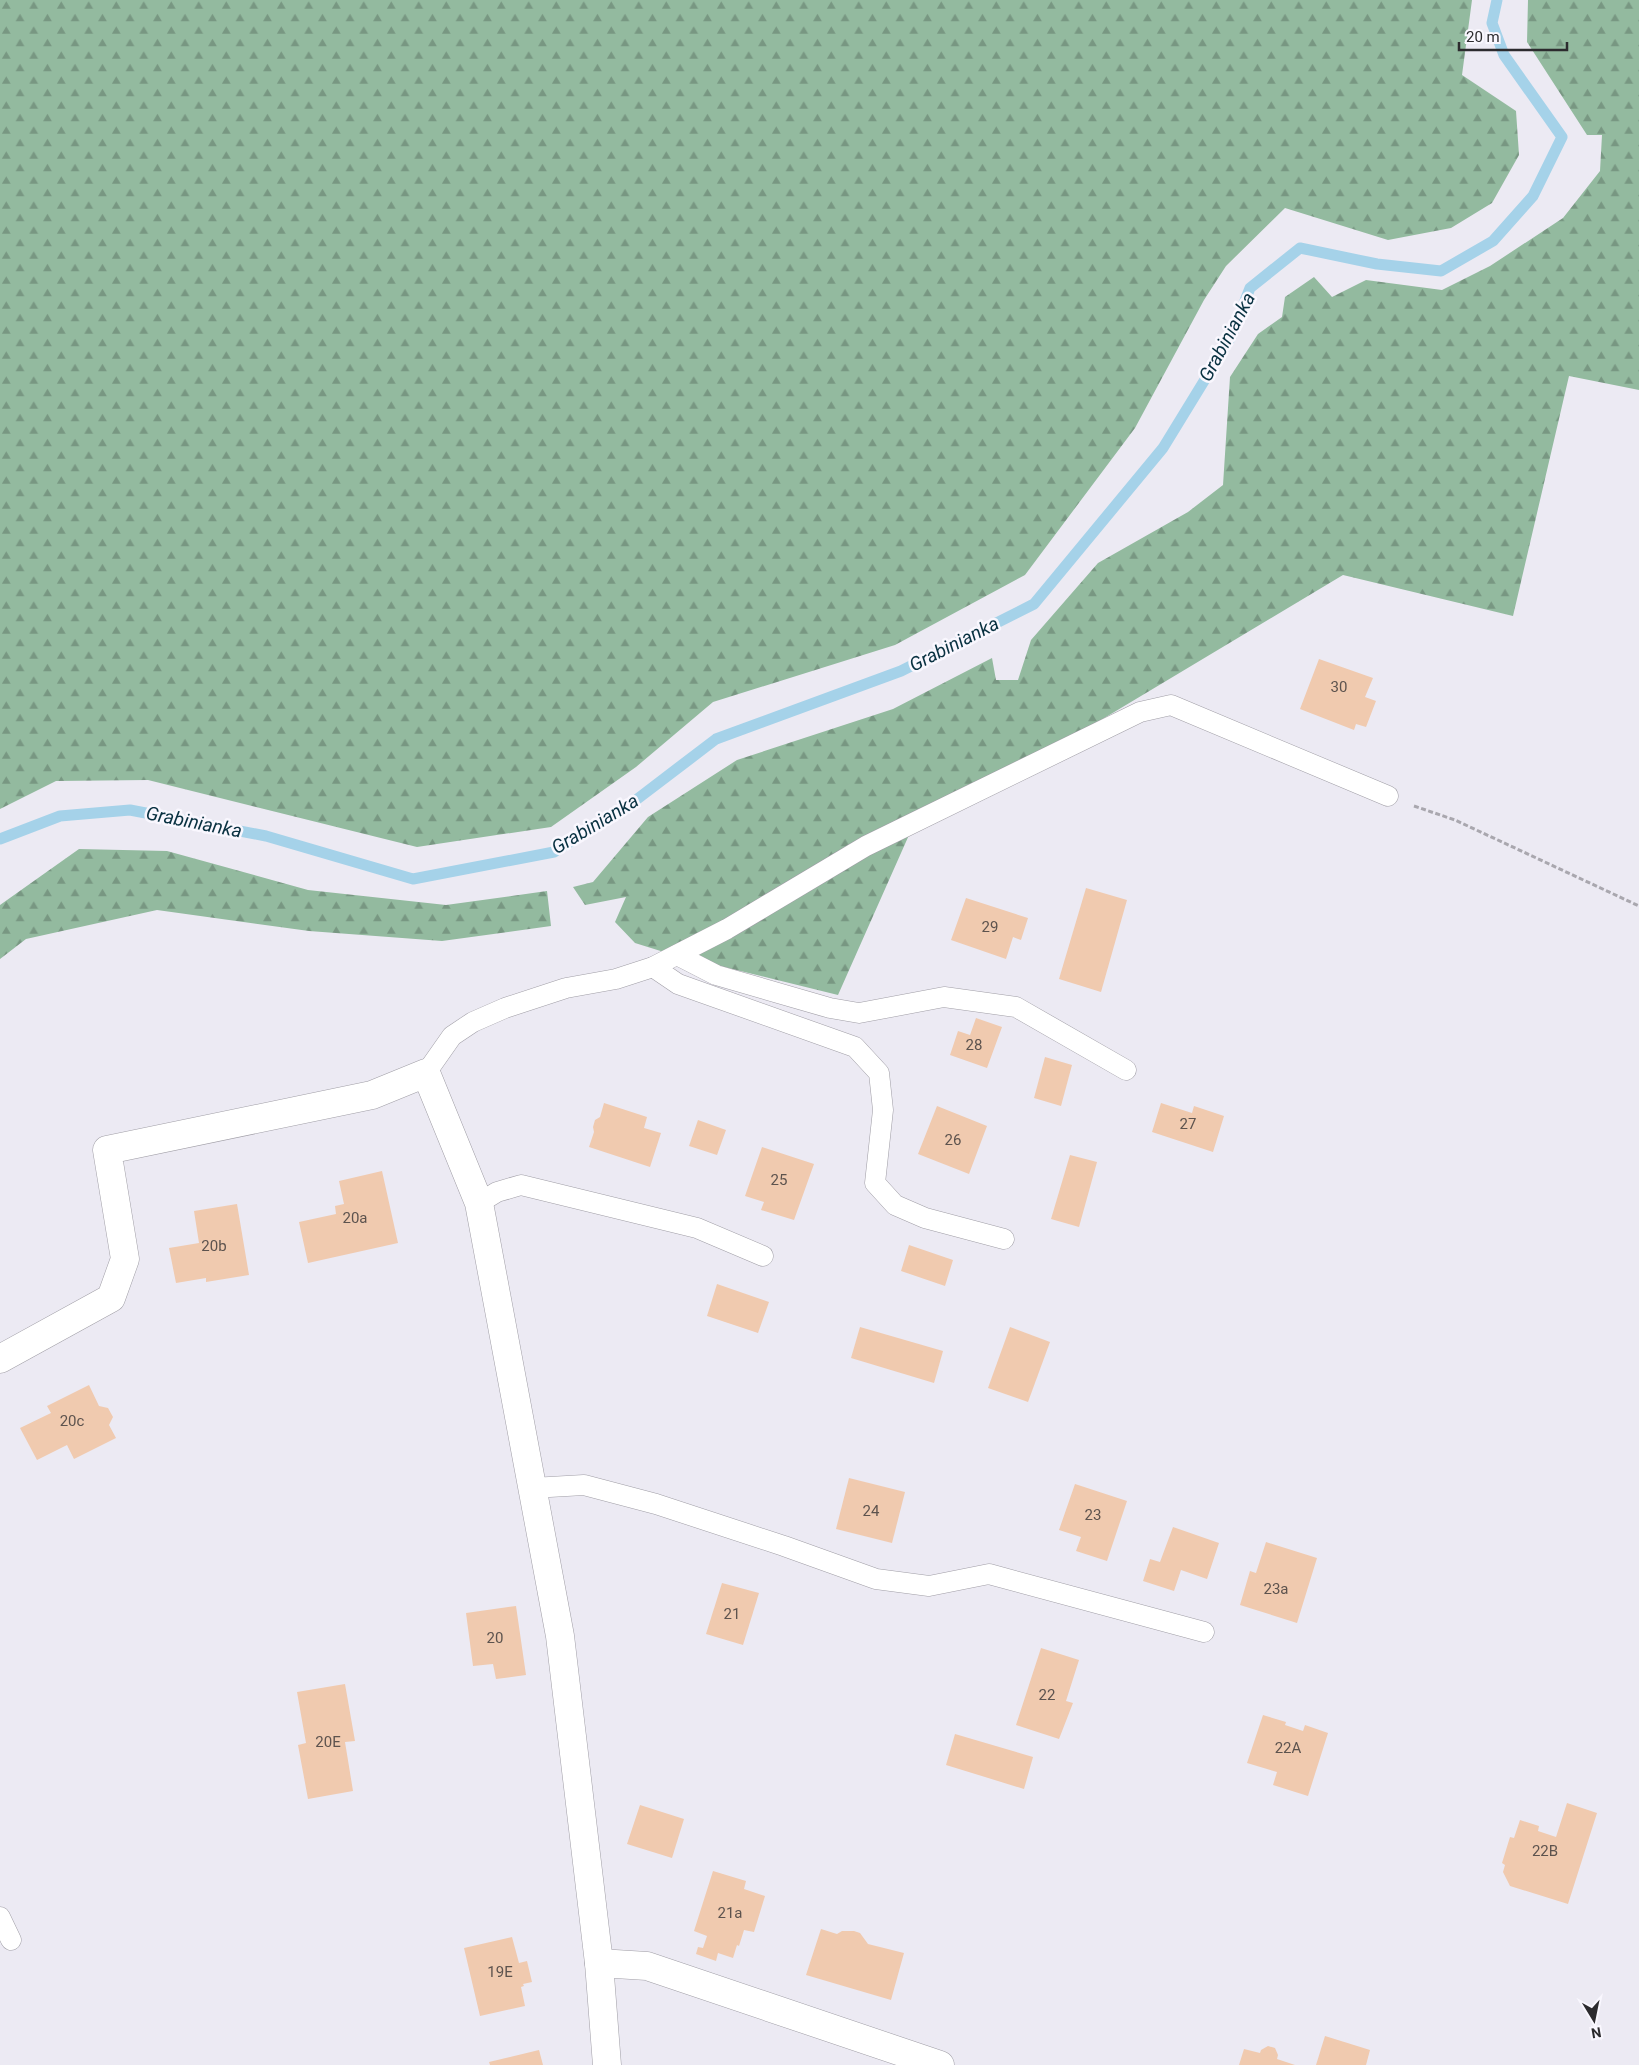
<svg xmlns="http://www.w3.org/2000/svg" width="1639" height="2065" font-family="Roboto,sans-serif">
<defs>
<pattern id="forest-firs" width="22" height="20" patternUnits="userSpaceOnUse" patternTransform="scale(1.25)"><rect width="22" height="20" fill="#93ba9f"/><path d="M5 1l3.5 6h-7zM16 11l3.5 6h-7z" fill="#789782"/></pattern>
</defs>
<rect width="100%" height="100%" fill="#eceaf3"/>
<g fill="url(#forest-firs)">
<path d="M0 0H1472L1462 75 1516 111 1519 155 1492 203 1451 228 1388 240 1285 208 1226 266 1204 300 1135 428 1025 575 895 645 713 702 636 767 551 827 417 847 148 780 56 781 0 809Z"/>
<path d="M1528 0H1639V390L1569 376 1513 616 1343 575 909 835 838 995 667 953 635 943 615 922 626 897 585 905 573 887 593 882 648 817 737 760 893 709 992 658 996 680H1018L1031 640 1098 563 1188 512 1223 485 1230 377 1258 334 1282 317 1285 297 1314 277 1332 297 1366 280 1442 290 1490 266 1563 218 1600 171 1602 135H1587L1527 42Z"/>
<path d="M79 849 167 851 308 890 446 905 547 891 551 926 442 941 309 931 157 910 26 939 0 959V905Z"/>
</g>
<g fill="none" stroke-linecap="round" stroke-linejoin="round">
<path stroke="#a5d2e9" stroke-width="11" d="M0 839 60 816 130 810 266 836 413 879 554 852 636 800 716 739 901 671 1034 604 1163 448 1231 337 1250 288 1300 248 1377 264 1441 271 1493 241 1533 196 1562 137 1504 55 1492 23 1497 0"/>
</g>
<g fill="#f0caaf">
<path d="M1319 659 1373 678 1365 697 1376 701 1366 727 1356 724 1354 730 1300 709Z"/>
<path d="M1086 888 1127 900 1101 992 1059 979Z"/>
<path d="M966 898 1028 918 1021 940 1013 937 1006 959 951 940Z"/>
<path d="M976 1018 1002 1027 987 1068 950 1055 958 1031 970 1035Z"/>
<path d="M1045 1057 1072 1065 1061 1106 1034 1098Z"/>
<path d="M604 1103 647 1117 644 1128 661 1133 650 1167 589 1147 594 1132 593 1127 595 1120 600 1117Z"/>
<path d="M1161 1103 1192 1113 1194 1106 1224 1116 1213 1152 1152 1132Z"/>
<path d="M937 1106 987 1126 969 1174 918 1154Z"/>
<path d="M698 1120 726 1130 717 1155 689 1146Z"/>
<path d="M762 1147 814 1164 794 1220 761 1210 764 1202 745 1196Z"/>
<path d="M1070 1155 1097 1162 1079 1227 1051 1219Z"/>
<path d="M382 1171 398 1243 308 1263 299 1222 336 1214 335 1206 344 1204 339 1181Z"/>
<path d="M237 1204 249 1275 206 1282V1278L176 1283 169 1248 199 1243 194 1211Z"/>
<path d="M909 1245 953 1260 945 1286 901 1271Z"/>
<path d="M717 1284 769 1302 758 1333 707 1316Z"/>
<path d="M860 1327 943 1351 934 1383 851 1358Z"/>
<path d="M1010 1327 1050 1342 1028 1402 988 1388Z"/>
<path d="M89 1385 99 1406 108 1408 113 1417 109 1425 116 1438 74 1459 67 1445 37 1460 20 1428 51 1413 47 1406Z"/>
<path d="M849 1478 905 1492 892 1543 836 1529Z"/>
<path d="M1075 1484 1127 1501 1107 1561 1076 1551 1081 1537 1059 1530Z"/>
<path d="M1173 1527 1219 1543 1207 1579 1181 1570 1174 1591 1143 1581 1150 1559 1160 1562Z"/>
<path d="M1266 1542 1317 1558 1297 1623 1240 1605 1250 1571 1256 1573Z"/>
<path d="M722 1583 759 1593 743 1645 706 1634Z"/>
<path d="M516 1606 526 1675 496 1679 493 1664 473 1666 466 1613Z"/>
<path d="M1041 1648 1079 1660 1066 1701 1073 1703 1059 1739 1016 1725Z"/>
<path d="M345 1684 355 1741 345 1742 353 1791 308 1799 298 1745 306 1743 297 1692Z"/>
<path d="M1263 1715 1286 1722 1285 1725 1303 1731 1305 1725 1328 1733 1308 1796 1273 1785 1277 1772 1247 1763Z"/>
<path d="M955 1734 1033 1757 1024 1789 946 1765Z"/>
<path d="M1567 1803 1597 1813 1568 1904 1510 1886 1503 1872 1505 1865 1502 1863 1510 1837 1514 1838 1520 1820 1539 1826 1538 1831 1556 1837Z"/>
<path d="M640 1805 684 1819 672 1858 627 1844Z"/>
<path d="M713 1871 746 1881 744 1889 765 1896 754 1932 744 1930 739 1946 737 1945 733 1958 718 1953 716 1961 696 1954 698 1947 703 1948 707 1936 694 1931Z"/>
<path d="M821 1929 837 1934 842 1931H854L860 1933 868 1944 904 1953 891 2000 806 1975Z"/>
<path d="M512 1937 519 1963 527 1961 532 1982 523 1984 524 1986 521 1987 525 2006 480 2016 464 1948Z"/>
<path d="M1325 2036 1370 2050 1366 2065H1316Z"/>
<path d="M1268 2046 1275 2048 1278 2055 1277 2059 1295 2065H1239L1244 2049 1260 2053 1261 2050Z"/>
<path d="M539 2050 543 2065H490L489 2062Z"/>
</g>
<g fill="none" stroke-linecap="round" stroke-linejoin="round">
<g stroke="#a09ea6" stroke-width="21">
<g id="service">
<path d="M677 955 716 975 830 1008 859 1013 944 997 1016 1007 1126 1070"/>
<path d="M653 967 678 984 855 1047 879 1073 883 1110 875 1183 895 1205 925 1218 1004 1239"/>
<path d="M426 1073 452 1036 473 1022 505 1008 566 988 616 979 653 967 727 929 866 846 1140 712 1171 705 1388 796"/>
<path d="M479 1203 497 1192 521 1185 697 1228 763 1256"/>
<path d="M532 1488 584 1485 656 1504 784 1546 876 1579 929 1586 989 1574 1204 1632"/>
<path d="M0 1917 11 1940"/>
</g>
</g>
<g stroke="#a09ea6" stroke-width="29">
<g id="minor">
<path d="M0 1359 111 1298 125 1259 107 1150 372 1095 426 1073 479 1203 560 1636 599 1963 607 2065"/>
<path d="M599 1963 647 1966 940 2065"/>
</g>
</g>
<path stroke="#a9a7ae" stroke-width="3" stroke-dasharray="5 2.5" stroke-linecap="butt" d="M1414 806 1455 820 1639 906"/>
<use href="#service" stroke="#fff" stroke-width="20"/>
<use href="#minor" stroke="#fff" stroke-width="28"/>
</g>
<g text-anchor="middle" dominant-baseline="central" stroke-width="5" stroke-linejoin="round" paint-order="stroke">
<g font-size="15" fill="#5d534e">
<text x="1339" y="687">30</text>
<text x="990" y="927">29</text>
<text x="974" y="1045">28</text>
<text x="1188" y="1124">27</text>
<text x="953" y="1140">26</text>
<text x="779" y="1180">25</text>
<text x="355" y="1218">20a</text>
<text x="214" y="1246">20b</text>
<text x="72" y="1421">20c</text>
<text x="871" y="1511">24</text>
<text x="1093" y="1515">23</text>
<text x="1276" y="1589">23a</text>
<text x="732" y="1614">21</text>
<text x="495" y="1638">20</text>
<text x="1047" y="1695">22</text>
<text x="328" y="1742">20E</text>
<text x="1288" y="1748">22A</text>
<text x="1545" y="1851">22B</text>
<text x="730" y="1913">21a</text>
<text x="500" y="1972">19E</text>
</g>
<g font-size="19" font-style="italic" fill="#093141" stroke="#f9f7fe">
<text transform="translate(1227 337) rotate(-62)">Grabinianka</text>
<text transform="translate(954 644) rotate(-27)">Grabinianka</text>
<text transform="translate(194 822) rotate(11)">Grabinianka</text>
<text transform="translate(595 824) rotate(-31)">Grabinianka</text>
</g>
</g>
<g transform="translate(1594 2020) rotate(170)" stroke="#f9f7fe" stroke-width="4" paint-order="stroke">
<path d="M0-4L9 19L0 12L-9 19Z" fill="#2c2b2e"/>
<text y="-8" font-size="14" font-weight="bold" text-anchor="middle" fill="#2c2b2e">N</text>
</g>
<path d="M1459 42v8h108v-8" fill="none" stroke="#2c2b2e" stroke-width="2.5"/>
<text x="1466" y="42" font-size="15" fill="#2c2b2e" stroke="#f9f7fe" stroke-width="4" paint-order="stroke">20 m</text>
</svg>
